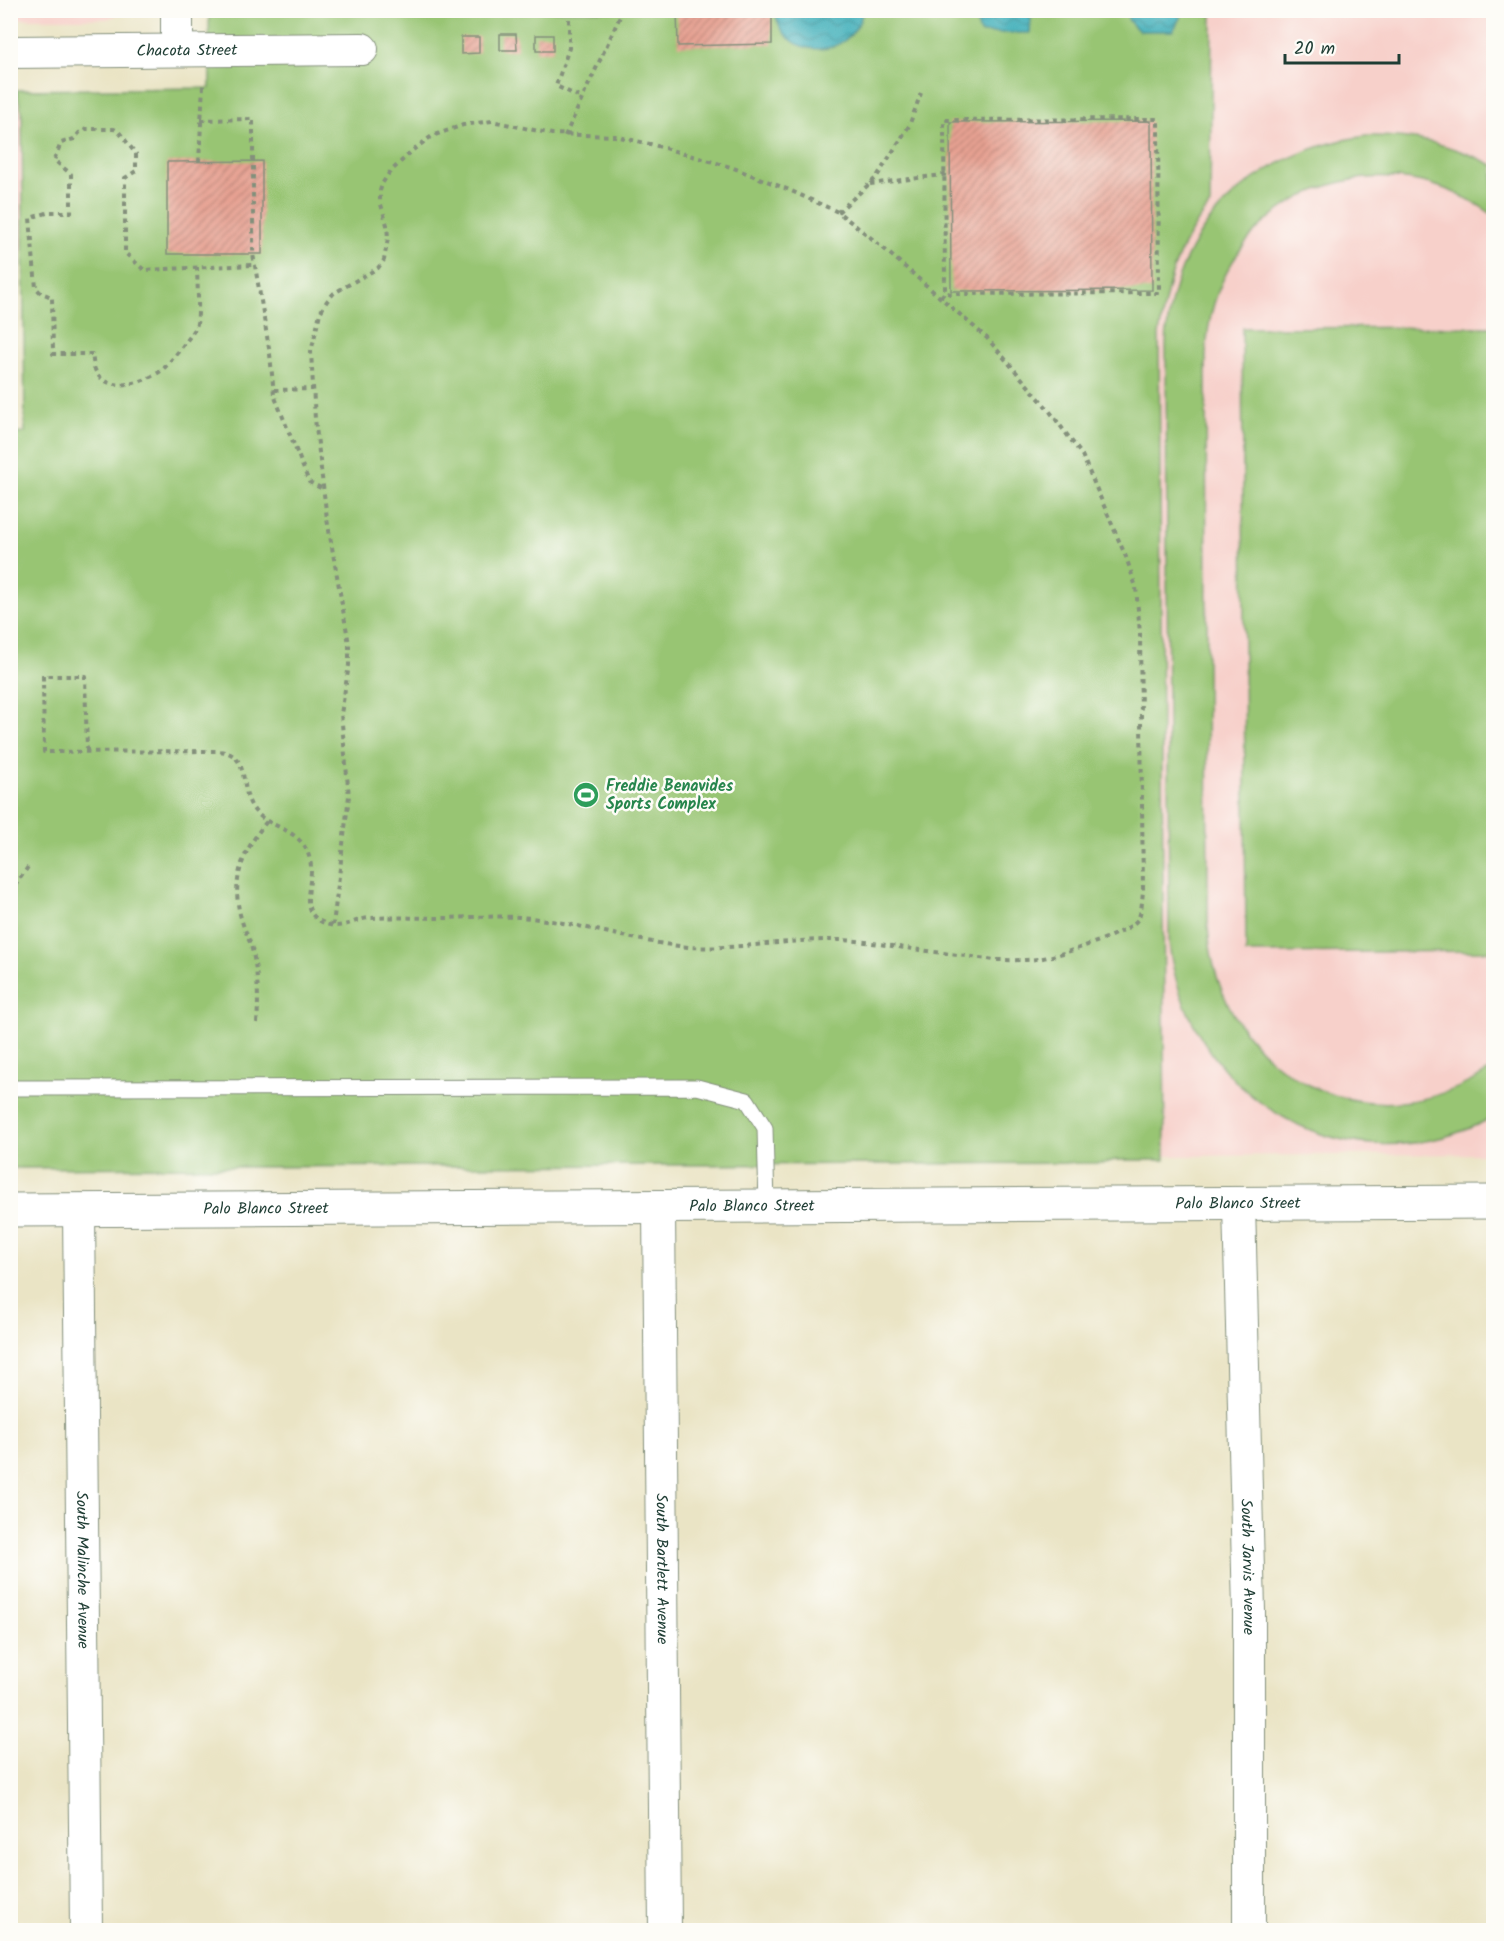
<svg xmlns="http://www.w3.org/2000/svg" width="1504" height="1941" font-family="Kalam,sans-serif">
<defs>
<pattern id="water-waves" width="16" height="10" patternUnits="userSpaceOnUse" patternTransform="scale(1.5)"><rect width="16" height="10" fill="#3eaeb9"/><path d="M0 5q4-4 8 0t8 0" fill="none" stroke="#338f97"/></pattern>
<pattern id="building-hatch" width="6" height="6" patternUnits="userSpaceOnUse" patternTransform="scale(1.5)"><rect width="6" height="6" fill="#e7a192"/><path d="M-1 1l2-2M0 6l6-6M5 7l2-2" fill="none" stroke="#bb8478"/></pattern>
</defs>
<rect width="100%" height="100%" fill="#fdfcf7"/>
<filter id="ink" filterUnits="userSpaceOnUse"><feTurbulence type="fractalNoise" baseFrequency=".0167" numOctaves="2"/><feDisplacementMap in="SourceGraphic" scale="12" xChannelSelector="R" yChannelSelector="G"/><feConvolveMatrix kernelMatrix="1 2 1 2 8 2 1 2 1" color-interpolation-filters="sRGB"/></filter>
<filter id="wash" filterUnits="userSpaceOnUse"><feTurbulence type="fractalNoise" baseFrequency=".008" numOctaves="4" result="noise"/><feDisplacementMap in="SourceGraphic" scale="24" xChannelSelector="R" yChannelSelector="G"/><feGaussianBlur stdDeviation="1.35" result="paint"/><feColorMatrix in="noise" values="0 0 0 0 0 0 0 0 0 0 0 0 0 0 0 0 0 1.4 0 .05"/><feComposite in="paint" operator="in"/></filter>
<g filter="url(#wash)">
<rect width="100%" height="100%" fill="#eae4c5"/>
<g fill="#f7d0ca">
<path d="M10 11 11 10 128 11 107 19H11Z"/>
<path d="M1212 11H1493V1154L1165 1156 1159 335 1166 296 1177 255 1194 225 1210 205Z"/>
<path d="M10 56 16 90 22 112 23 244 11 312Z"/>
</g>
<g fill="#98c573" stroke="#5c8154" stroke-width="1.5">
<path d="M209 11H1212L1210 205C1175 249 1168 280 1159 335L1165 1160H1115L1105 1163 11 1168 10 434 25 433 22 112 16 90 210 88Z"/>
<path d="M1366 136C1414 135 1450 144 1493 165V215C1370 126 1210 204 1206 356L1208 927C1217 1075 1371 1152 1493 1068V1117C1351 1194 1189 1101 1169 944L1166 345C1170 229 1254 151 1366 136Z"/>
<path d="M1493 327V951L1246 953 1242 328Z"/>
</g>
<g fill="url(#water-waves)" stroke="#2e7676" stroke-width="1.5">
<path d="M775 11V10L863 11C851 63 782 60 775 11Z"/>
<path d="M973 11H1029L1031 18 1030 33H980Z"/>
<path d="M1126 11H1146L1151 14H1159L1162 11H1181L1180 18 1173 31H1139L1129 21Z"/>
</g>
<g id="blocks">
<g fill="url(#building-hatch)">
<path d="M677 10H772V44L678 46Z"/>
<path d="M500 34H516L517 50H500Z"/>
<rect x="536" y="35" width="17" height="16"/>
<path d="M461 37H479V53L461 54Z"/>
<path d="M1151 121 1152 290 951 291 950 122Z"/>
<path d="M262 161V254H167V162Z"/>
</g>
</g>
</g>
<g filter="url(#ink)">
<use href="#blocks" fill-opacity="0" stroke="#84907c" stroke-width="1.5"/>
<g fill="none" stroke-linecap="round" stroke-linejoin="round">
<g stroke="#84907c" stroke-width="17">
<path id="service" d="M10 1088 697 1087 747 1100 765 1128 767 1206"/>
</g>
<g stroke="#84907c" stroke-width="34">
<g id="minor">
<path d="M177 10V50"/>
<path id="s1" d="M10 52 362 49"/>
<path id="s2" d="M1239 1204 1249 1611V1930"/>
<path id="s3" d="M659 1207 665 1930"/>
<path id="s4" d="M79 1210 86 1930"/>
</g>
</g>
<g stroke="#84907c" stroke-width="35">
<g id="tertiary">
<path id="s5" d="M10 1210 1494 1202"/>
</g>
</g>
<g stroke="#84907c" stroke-width="4" stroke-dasharray="4.5 4.5" stroke-linecap="butt">
<path d="M569 10V48L556 86 582 98"/>
<path d="M201 120 253 119V254L270 354 274 395 309 482 323 489"/>
<path d="M565 136 623 10"/>
<path d="M199 162 203 85"/>
<path d="M870 184 950 174"/>
<path d="M838 212 876 178 909 126 921 93"/>
<path d="M197 267C197 279 200 318 196 327 193 334 168 365 162 370 146 383 103 396 94 367 93 363 93 358 92 354H53L52 297 41 293 36 288 30 218 50 212H71V174L54 160 61 143 74 139 79 133 86 129H114L119 132 136 154V171L125 178V253L144 270 254 265"/>
<path d="M941 297 945 292 950 294 1159 293 1158 119 944 120 945 292"/>
<path d="M274 390 313 389"/>
<path d="M87 751 85 676H43L44 752 218 751C251 753 239 786 252 807 266 830 302 825 310 860 316 884 292 914 330 925 343 929 356 919 369 918 395 917 421 918 447 918 470 917 495 916 519 917 576 921 631 942 689 947 738 950 788 939 838 940 861 940 883 945 906 948 935 952 965 956 995 960 1011 960 1027 961 1043 958 1061 955 1128 934 1138 919 1142 911 1142 900 1143 891L1140 633 1136 587 1126 557 1082 455 1048 409 987 338 875 241 838 212 787 189 731 167 650 144 615 136 552 134 492 121 463 125 432 136 413 150 389 173 382 184 380 191V201L387 225 388 238 384 260 378 268 334 293 327 301 320 313 311 352 315 419 327 519 349 644V665L341 714 349 796 333 925"/>
<path d="M10 893 30 864"/>
<path d="M257 1023C259 997 258 974 252 949 249 938 244 929 241 918 230 879 244 849 268 820"/>
</g>
<use href="#service" stroke="#fff" stroke-width="15"/>
<use href="#minor" stroke="#fff" stroke-width="32"/>
<use href="#tertiary" stroke="#fff" stroke-width="33"/>
</g>
</g>
<defs>
<g id="stadium-disc" transform="scale(1.35)"><circle r="9.5" fill="#2e9e5b" stroke="#fdfcf7"/><path d="M0-5a6.5 5 0 1 0 0 10a6.5 5 0 1 0 0-10ZM-3.5-1.8h7v3.6h-7Z" fill="#fff"/></g>
</defs>
<g fill-rule="evenodd">
<use href="#stadium-disc" x="586" y="795"/>
</g>
<g text-anchor="middle" dominant-baseline="central" stroke-width="5" stroke-linejoin="round" paint-order="stroke">
<g font-size="16" fill="#1f3d34" stroke="#fdfcf7">
<text stroke="none"><textPath href="#s1" startOffset="177">Chacota Street</textPath></text>
<text stroke="none"><textPath href="#s5" startOffset="1228">Palo Blanco Street</textPath></text>
<text stroke="none"><textPath href="#s5" startOffset="742">Palo Blanco Street</textPath></text>
<text stroke="none"><textPath href="#s5" startOffset="256">Palo Blanco Street</textPath></text>
<text stroke="none"><textPath href="#s2" startOffset="363">South Jarvis Avenue</textPath></text>
<text stroke="none"><textPath href="#s3" startOffset="362">South Bartlett Avenue</textPath></text>
<text stroke="none"><textPath href="#s4" startOffset="360">South Malinche Avenue</textPath></text>
</g>
<g font-size="16" font-weight="bold" fill="#27864d" stroke="#fdfcf7" text-anchor="start">
<text x="606" y="786">Freddie Benavides<tspan x="606" dy="18">Sports Complex</tspan></text>
</g>
</g>
<rect width="1504" height="1941" fill="none" stroke="#fdfcf7" stroke-width="36"/>
<path d="M1285 54v9h114v-9" fill="none" stroke="#1f3d34" stroke-width="3"/>
<text x="1294" y="54" font-size="18" fill="#1f3d34" stroke="#fdfcf7" stroke-width="4.5" paint-order="stroke">20 m</text>
</svg>
